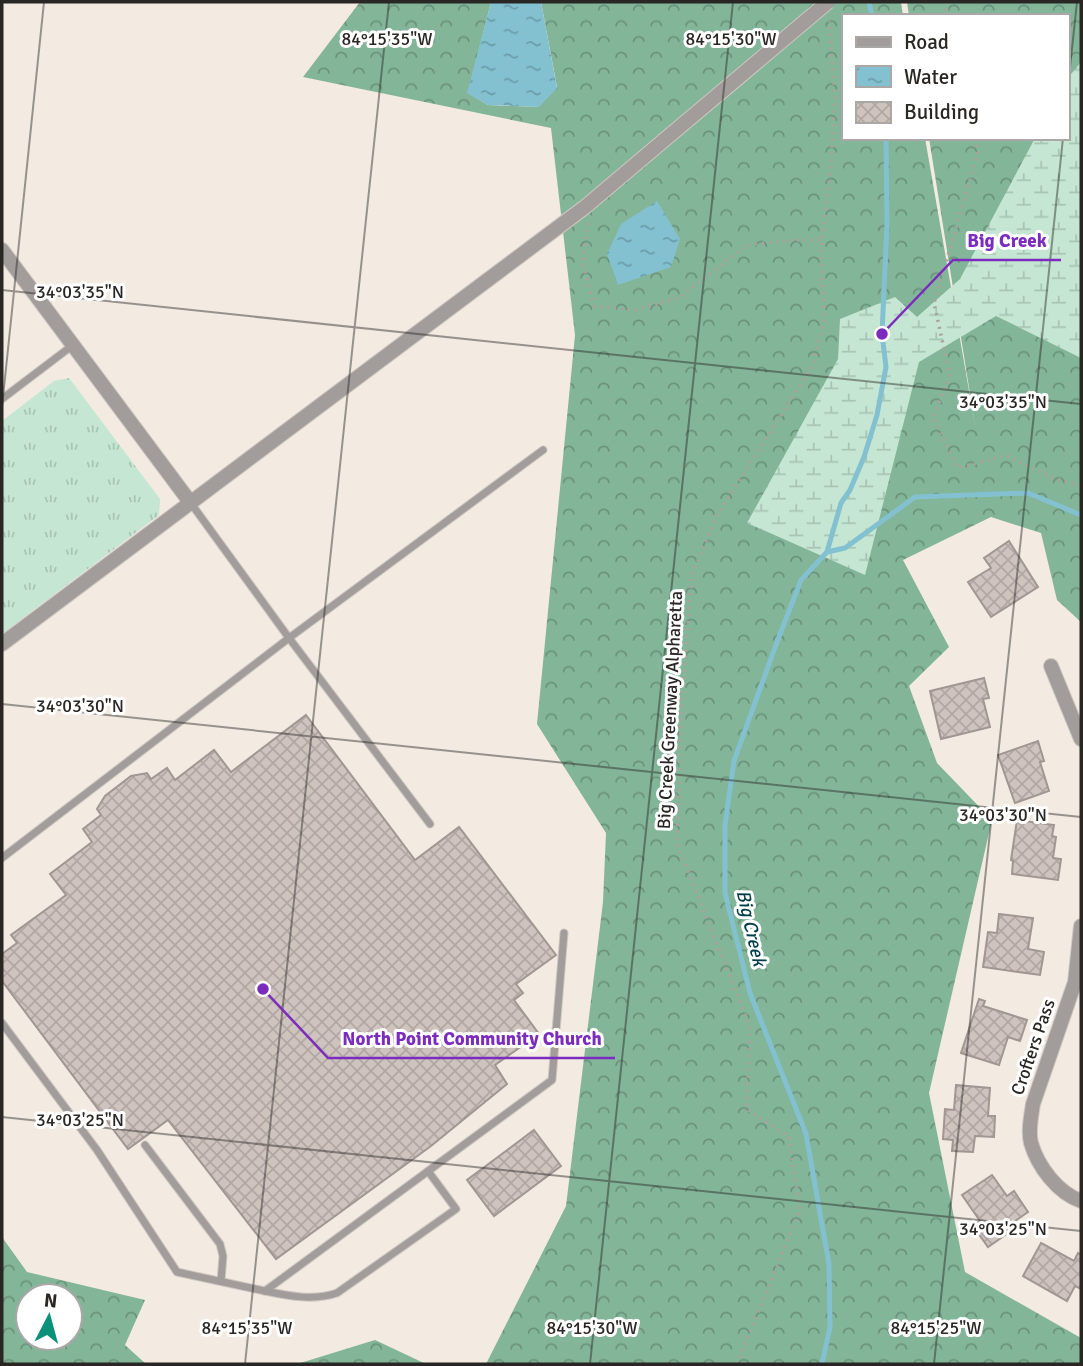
<svg xmlns="http://www.w3.org/2000/svg" width="1083" height="1366" font-family="Signika,sans-serif">
<defs>
<pattern id="grass-tufts" width="24" height="20" patternUnits="userSpaceOnUse" patternTransform="scale(1.75)"><rect width="24" height="20" fill="#c4e6d2"/><path d="M3 7l-1-3M5 7V3M7 7l1-3M15 17l-1-3M17 17v-4M19 17l1-3" fill="none" stroke="#a8c5b4"/></pattern>
<pattern id="forest-crowns" width="20" height="18" patternUnits="userSpaceOnUse" patternTransform="scale(1.75)"><rect width="20" height="18" fill="#83b598"/><path d="M2 6a3 3 0 1 1 6 0M12 15a3 3 0 1 1 6 0" fill="none" stroke="#6b937c"/></pattern>
<pattern id="wetland-marsh" width="20" height="14" patternUnits="userSpaceOnUse" patternTransform="scale(1.75)"><rect width="20" height="14" fill="#c4e6d2"/><path d="M1 5h8M5 5V1M11 12h8M15 12V8" fill="none" stroke="#a8c5b4"/></pattern>
<pattern id="water-ripples" width="26" height="14" patternUnits="userSpaceOnUse" patternTransform="scale(1.75)"><rect width="26" height="14" fill="#83c1d1"/><path d="M2 4q2-2 4 0t4 0M15 11q2-2 4 0t4 0" fill="none" stroke="#6b9da9"/></pattern>
<pattern id="building-cross-hatch" width="8" height="8" patternUnits="userSpaceOnUse" patternTransform="scale(1.75)"><rect width="8" height="8" fill="#cfc3be"/><path d="M0 0l8 8M0 8l8-8" fill="none" stroke="#b2a7a3"/></pattern>
</defs>
<rect width="100%" height="100%" fill="#f3eae2"/>
<path fill="url(#grass-tufts)" d="M69 378 160 499 159 515 2 634V421L54 381Z"/>
<g fill="url(#forest-crowns)" fill-rule="evenodd">
<path d="M360 2H491L468 93 488 105 538 107 557 87 541 2H901L903 16H843V138H925L975 425 929 138H1067V16H909L907 2H1081V622L1057 600 1041 533 991 517 903 560 949 647 909 686 937 763 992 820 929 1093 965 1272 1081 1338V1364H486L566 1206 603 902 606 833 537 724 575 335 551 128 303 77Z"/>
<path d="M2 1237 27 1272 145 1300 125 1345 146 1364H2ZM28 1296H70V1338H28Z"/>
<path d="M375 1340 426 1364H297Z"/>
</g>
<path fill="url(#wetland-marsh)" d="M1081 62V358L996 316 919 362 865 575 747 523 838 359 840 319 895 297 917 317 960 279 1035 138H1067V79Z"/>
<g fill="url(#water-ripples)">
<path d="M491 2H541L557 88 539 107 488 105 467 93Z"/>
<path d="M657 201 680 239 671 267 618 285 607 254 621 224Z"/>
</g>
<g fill="none" stroke-linecap="round" stroke-linejoin="round">
<g stroke="#83c1d1" stroke-width="5">
<path d="M869 2 872 16"/>
<path d="M827 552 845 548 915 497 1028 493 1081 515"/>
<path d="M822 1364 830 1327 829 1264 806 1134 750 993 725 893V825L734 761 777 642 801 580 827 552 841 503 850 490 864 457 877 415 886 367 882 334 887 224 886 138"/>
</g>
</g>
<g fill="url(#building-cross-hatch)" stroke="#a19691" stroke-width="2">
<path d="M1009 541 1038 587 991 617 968 582 991 568 984 558Z"/>
<path d="M984 678 989 698 983 699 990 727 941 739 930 691Z"/>
<path d="M306 715 415 860 459 827 556 955 516 984 523 993 514 1000 539 1034 495 1065 507 1084 431 1146 276 1259 168 1120 128 1149 2 981V954L17 943 11 935 66 895 50 874 92 842 83 829 101 815 97 809 105 796 131 776 147 773 151 779 167 768 175 780 214 750 231 772Z"/>
<path d="M1038 741 1044 761 1040 762 1049 791 1015 803 998 755Z"/>
<path d="M1017 820 1054 825 1052 836 1056 837 1053 858 1061 859 1058 880 1012 874 1013 861 1011 860Z"/>
<path d="M999 914 1033 918 1028 949 1044 952 1040 975 983 967 988 932 997 933Z"/>
<path d="M979 999 985 1001 983 1006 1027 1020 1020 1041 1008 1037 999 1065 961 1053Z"/>
<path d="M956 1085 990 1088 988 1116H995L994 1137 975 1136 973 1152 952 1151 953 1140 943 1139 945 1109 954 1110Z"/>
<path d="M534 1130 561 1166 494 1216 467 1180Z"/>
<path d="M992 1175 1007 1196 1014 1191 1028 1212 1008 1226 1011 1231 988 1247 973 1226 980 1221 962 1195Z"/>
<path d="M1041 1243 1074 1261 1078 1253 1081 1255V1289L1075 1286 1067 1301 1023 1276Z"/>
</g>
<g fill="none" stroke-linecap="round" stroke-linejoin="round">
<g stroke="#cfc7c0" stroke-width="9">
<g id="service">
<path d="M2 399 73 345"/>
<path d="M430 824 289 638 543 450"/>
<path d="M2 858 289 638 190 502"/>
<path d="M2 1023 97 1150 177 1272 265 1291 552 1080 564 933"/>
<path d="M145 1145 220 1244 223 1256 221 1281"/>
<path d="M265 1291C289 1296 313 1301 337 1293L456 1209 428 1171"/>
</g>
</g>
<g stroke="#cfc7c0" stroke-width="16">
<g id="minor">
<path d="M2 250 190 502"/>
<path d="M2 644 585 207 663 141"/>
<path d="M1051 666 1081 739"/>
<path d="M1081 926 1075 982 1033 1104C1031 1117 1028 1131 1031 1143 1038 1167 1058 1193 1081 1201"/>
</g>
</g>
<g stroke="#aaa39d" stroke-width="3.5" stroke-dasharray="2 5" stroke-linecap="butt">
<path d="M945 2 948 16"/>
<path d="M975 138 978 153 934 303 950 376 933 417 958 468 1006 455 1053 478 1081 486"/>
<path d="M588 223 583 264 594 306 636 310 679 298 747 245 794 240H822"/>
<path d="M737 1364 800 1210 789 1137 747 1109 750 1026 677 843 682 703 692 575 716 517 813 365 825 317 821 256 831 165 835 96 829 21"/>
</g>
<use href="#service" stroke="#a29d9b" stroke-width="7"/>
<use href="#minor" stroke="#a29d9b" stroke-width="14"/>
<g stroke="#cfc7c0" stroke-width="16" stroke-linecap="butt">
<path id="minor-bridge" d="M663 141 828 2"/>
</g>
<use href="#minor-bridge" stroke="#a29d9b" stroke-width="14"/>
</g>
<path fill="none" stroke="#292623" stroke-width="2" stroke-opacity="0.45" d="M1067 95 1077 2M2 290 1081 404M2 407 44 2M2 704 1081 817M2 1117 1081 1231M245 1364 389 2M590 1364 733 2M934 1364 1063 138"/>
<g text-anchor="middle" dominant-baseline="central" stroke-width="6" stroke-linejoin="round" paint-order="stroke">
<g font-size="18" fill="#292623" stroke="#fff">
<text transform="translate(670 710) rotate(-87)">Big Creek Greenway Alpharetta</text>
<text transform="translate(1033 1047) rotate(-71)">Crofters Pass</text>
</g>
<g font-size="19" font-style="italic" fill="#013c48" stroke="#fff">
<text transform="translate(751 928) rotate(77)">Big Creek</text>
</g>
</g>
<g font-size="18" text-anchor="middle" fill="#292623" stroke="#fff" stroke-width="6" stroke-linejoin="round" paint-order="stroke">
<text x="387" y="45">84°15'35"W</text>
<text x="731" y="45">84°15'30"W</text>
<text x="80" y="298">34°03'35"N</text>
<text x="1003" y="408">34°03'35"N</text>
<text x="80" y="712">34°03'30"N</text>
<text x="1003" y="821">34°03'30"N</text>
<text x="80" y="1126">34°03'25"N</text>
<text x="1003" y="1235">34°03'25"N</text>
<text x="247" y="1334">84°15'35"W</text>
<text x="592" y="1334">84°15'30"W</text>
<text x="936" y="1334">84°15'25"W</text>
</g>
<path fill="none" stroke="#7b2cbf" stroke-width="2.5" d="M882 334L953 260H1061M263 989L328 1058H615"/>
<g fill="#7b2cbf" stroke="#fff" stroke-width="2.5">
<circle cx="882" cy="334" r="7"/>
<circle cx="263" cy="989" r="7"/>
</g>
<g font-size="19" text-anchor="middle" font-weight="bold" fill="#7b2cbf" stroke="#fff" stroke-width="6" stroke-linejoin="round" paint-order="stroke">
<text x="1007" y="247">Big Creek</text>
<text x="472" y="1045">North Point Community Church</text>
</g>
<rect width="1083" height="1366" fill="none" stroke="#292623" stroke-width="7"/>
<rect x="842" y="14" width="228" height="126" fill="#ffffff" stroke="#a9a8a7" stroke-width="2"/>
<rect x="856" y="37" width="35" height="10" fill="#a29d9b" stroke="#a9a8a7" stroke-width="2"/>
<text x="904" y="49" font-size="21" fill="#292623">Road</text>
<rect x="856" y="66" width="35" height="21" fill="url(#water-ripples)" stroke="#a9a8a7" stroke-width="2"/>
<text x="904" y="84" font-size="21" fill="#292623">Water</text>
<rect x="856" y="102" width="35" height="21" fill="url(#building-cross-hatch)" stroke="#a9a8a7" stroke-width="2"/>
<text x="904" y="119" font-size="21" fill="#292623">Building</text>
<g transform="translate(49 1317) rotate(6)"><circle r="33" fill="#ffffff" stroke="#a9a8a7" stroke-width="2"/>
<path d="M0-5L12 26L0 18L-12 26Z" fill="#0b9079"/>
<text y="-10" font-size="19" font-weight="bold" text-anchor="middle" fill="#292623">N</text>
</g>
</svg>
